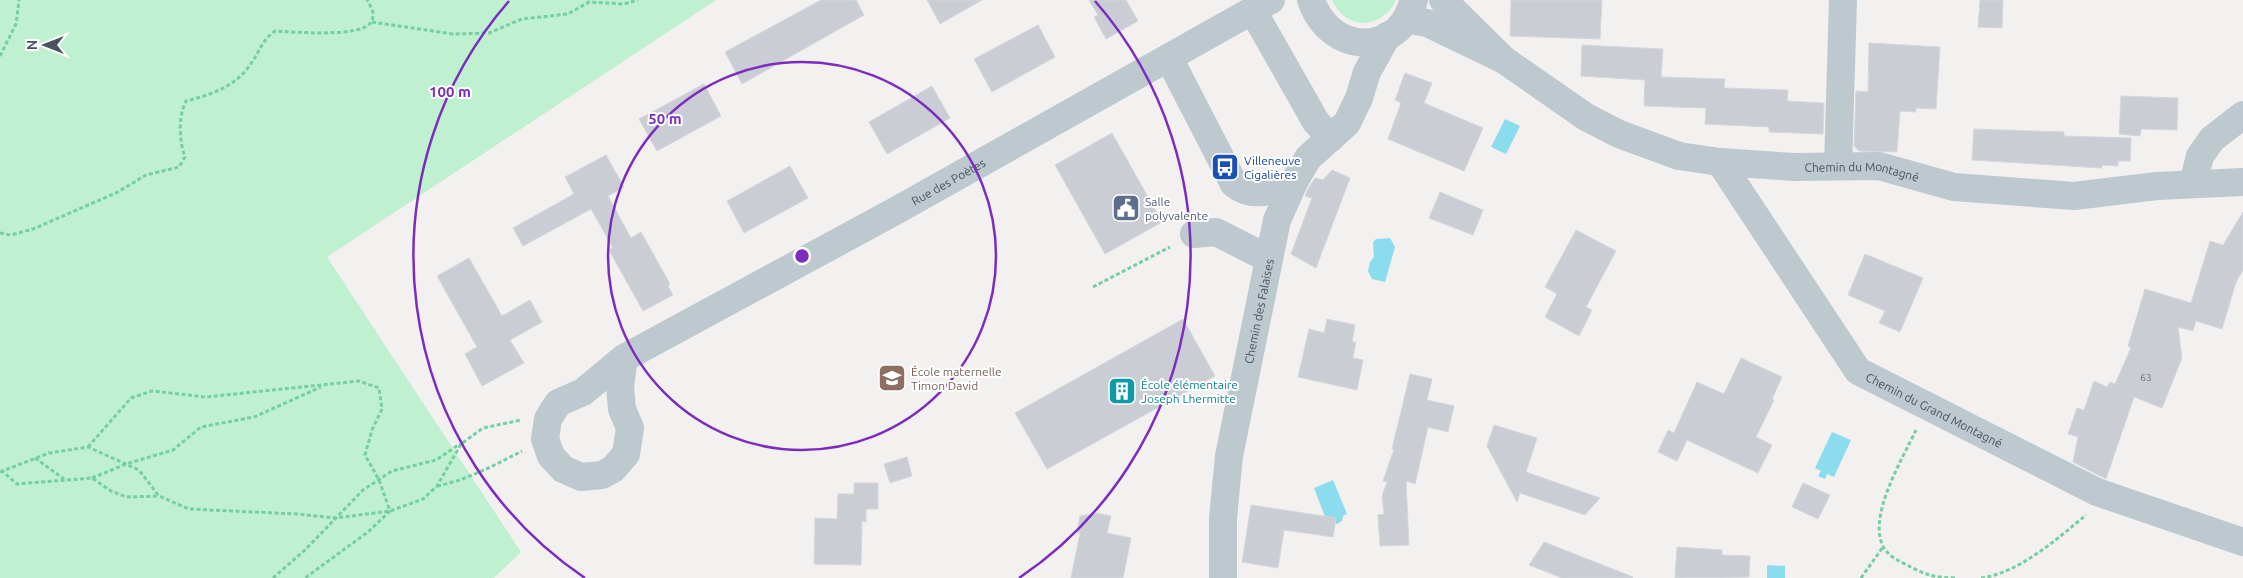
<svg xmlns="http://www.w3.org/2000/svg" width="2243" height="578" font-family="Ubuntu,sans-serif">
<rect width="100%" height="100%" fill="#f3f0f0"/>
<g fill="#bff0d0">
<path d="M0 0H716L327 257 521 552 494 578H0Z"/>
<path d="M1332 0H1396C1382 30 1346 31 1332 0Z"/>
</g>
<g fill="#8bddee">
<path d="M1505 119 1520 126 1506 154 1491 147Z"/>
<path d="M1390 238 1395 247 1385 282 1372 279 1368 271 1370 262 1374 257 1373 242 1376 239Z"/>
<path d="M1832 432 1851 440 1834 477 1827 474 1825 479 1818 476 1821 471 1815 468Z"/>
<path d="M1333 480 1347 514 1343 516 1342 521 1337 524 1327 522 1314 488Z"/>
<path d="M1767 565 1785 566V578H1767Z"/>
</g>
<g fill="#cacdd3" stroke="#d4d7dc">
<path d="M821 0H856L864 15 742 84 725 52Z"/>
<path d="M927 0H982L940 24Z"/>
<path d="M1089 0H1126L1138 21 1106 39 1094 17 1098 15Z"/>
<path d="M1511 0H1602L1600 39 1510 36Z"/>
<path d="M1980 0H2003L2002 28 1978 27Z"/>
<path d="M1038 25 1055 57 992 92 974 59Z"/>
<path d="M1869 43 1940 47 1936 109 1916 108V112L1900 111 1897 152 1859 151 1854 146 1856 91 1868 92Z"/>
<path d="M1582 45 1663 49 1661 77 1725 79 1724 88 1788 90 1787 101 1824 103 1823 134 1769 132V127L1705 124 1706 108 1644 106 1645 80 1581 76Z"/>
<path d="M1405 73 1432 83 1424 103 1483 128 1464 171 1388 139 1401 103 1395 100Z"/>
<path d="M704 84 721 116 657 151 639 119Z"/>
<path d="M932 86 950 118 887 154 869 122Z"/>
<path d="M2121 96 2178 98 2177 130 2141 129 2140 136 2119 134Z"/>
<path d="M1974 129 2064 132V136L2131 138 2130 161H2118V166L2102 165V168L1972 160Z"/>
<path d="M1112 133 1162 222 1105 254 1055 165Z"/>
<path d="M606 155 624 187 608 196 631 238 641 232 670 284 668 286 673 295 643 311 609 250 613 248 591 209 523 246 513 228 574 194 565 177Z"/>
<path d="M790 166 808 198 744 233 727 201Z"/>
<path d="M1332 170 1350 178 1316 268 1291 254 1312 198 1305 196 1308 189 1315 178 1323 180Z"/>
<path d="M1440 192 1483 210 1473 235 1429 218Z"/>
<path d="M2243 212V270L2236 282 2222 329 2196 321 2193 331 2178 327 2182 358 2162 408 2134 397 2106 479 2073 462 2078 437 2068 434 2077 408 2084 410 2094 381 2107 387 2110 382 2115 384 2131 348 2128 346 2145 289 2191 303 2210 241 2223 245Z"/>
<path d="M1576 230 1616 251 1586 307 1592 310 1579 336 1545 317 1557 294 1545 287Z"/>
<path d="M1865 254 1923 278 1900 332 1879 323 1885 311 1848 295Z"/>
<path d="M469 258 502 316 530 300 542 322 510 340 524 363 482 386 465 354 477 347 437 276Z"/>
<path d="M1183 319 1215 376 1047 469 1015 413Z"/>
<path d="M1327 319 1355 325 1352 342H1356L1353 358 1363 360 1357 390 1298 377 1309 329 1324 333Z"/>
<path d="M1741 358 1782 377 1772 399 1774 400 1756 437 1772 445 1758 473 1687 440 1677 461 1658 452 1668 430 1674 433 1697 382 1724 394Z"/>
<path d="M1410 374 1432 379 1427 400 1454 406 1448 432 1428 427 1415 484 1406 481 1409 545 1380 546 1378 515 1384 514 1382 496 1387 482 1383 481 1394 449H1392Z"/>
<path d="M1494 425 1537 438 1526 472 1600 498 1585 515 1520 493 1517 502 1487 446Z"/>
<path d="M907 457 912 476 890 483 884 464Z"/>
<path d="M854 483H878V509H866V522L862 521 861 565 814 564 815 518 837 519 838 494H854Z"/>
<path d="M1803 483 1830 495 1818 519 1792 507Z"/>
<path d="M1251 505 1336 518 1333 537 1284 530 1278 568 1242 562Z"/>
<path d="M1097 513 1111 516 1107 533 1131 538 1123 578H1071L1080 533 1077 532 1080 516Z"/>
<path d="M1544 542 1633 577 1632 578H1562L1529 565Z"/>
<path d="M1677 547 1722 550V555L1750 556 1749 577 1675 578Z"/>
</g>
<g fill="none" stroke-linecap="round" stroke-linejoin="round">
<g stroke="#76cfa0" stroke-width="3" stroke-dasharray="4 2.5" stroke-linecap="butt">
<path d="M372 22 453 34 489 33 522 19 568 14 589 2 624 4 638 0"/>
<path d="M0 56 16 24 19 0"/>
<path d="M0 233 11 235 33 229 116 193 146 175 179 167 185 157C179 141 178 116 186 101 210 95 235 87 250 65 259 53 262 40 275 31 294 32 362 38 371 22 376 14 371 7 367 0"/>
<path d="M1093 287 1170 247"/>
<path d="M1916 430C1903 458 1866 518 1884 548 1889 556 1897 560 1905 564 1926 575 1931 577 1955 578"/>
<path d="M88 447 131 398 152 391 206 397 359 381 379 388 382 409 372 430 365 455 379 480 390 511 368 532 305 578"/>
<path d="M35 458 64 479"/>
<path d="M1 470 17 484 92 478 111 491 126 497 159 496"/>
<path d="M0 472 49 453 88 447 139 470 159 496 189 509 297 514 336 518 390 511 423 499 437 486 461 444 483 428 521 420"/>
<path d="M92 478 126 464 173 450 201 427 254 417 321 387"/>
<path d="M437 486C467 480 495 465 522 451"/>
<path d="M273 578 305 550 363 490 392 471 436 460 460 444"/>
<path d="M1861 578 1883 547"/>
<path d="M1981 578C2019 573 2057 539 2086 515"/>
</g>
<g stroke="#bec8cf" stroke-width="28">
<path d="M1311 0C1323 37 1364 57 1397 30 1406 22 1410 11 1414 0"/>
<path d="M1253 11 1316 122 1331 138"/>
<path d="M1406 19 1427 23 1504 60 1443 0"/>
<path d="M1169 58 1234 184C1253 199 1273 191 1294 182"/>
<path id="s1" d="M1504 60 1586 117 1619 134 1679 156 1720 162 1794 167 1879 166 1954 187 2074 196 2157 186 2243 182"/>
<path id="s2" d="M1720 162 1858 371 2097 492 2243 542"/>
<path d="M1838 166 1843 0"/>
<path d="M2193 184 2200 156 2212 139 2243 115"/>
<path d="M1194 234 1216 232 1269 259"/>
<path id="s3" d="M624 358 620 386 622 409 630 428 626 454 613 469 602 475 581 477 563 469 551 456 545 439 548 419 558 403 583 392 624 358 899 209 1271 0"/>
<path id="s4" d="M1223 578V518L1229 456 1277 220 1294 182 1308 158 1347 123 1359 98 1367 72 1387 36"/>
</g>
</g>
<g fill="none" stroke="#7b2cbf" stroke-width="2.5">
<circle cx="802" cy="256" r="194"/>
<path d="M585 578A388 388 0 0 1 509 1M1095 1A388 388 0 0 1 1019 578"/>
</g>
<defs>
<g id="bus-square" transform="scale(1.4375)"><rect x="-9" y="-9" width="18" height="18" rx="4" fill="#1a4fb4" stroke="#fff"/><path d="M-5-6H5V4H4V6H2V4H-2V6H-4V4H-5ZM-3.5-4V0h7V-4ZM-3.5 1.2v1.5H-2V1.2ZM2 1.2v1.5H3.5V1.2Z" fill="#fff"/></g>
<g id="civic-square" transform="scale(1.4375)"><rect x="-9" y="-9" width="18" height="18" rx="4" fill="#5c6f8a" stroke="#fff"/><path d="M-.6-6.5H3V-4.5H.6V-3L4-1V1h2V6H-6V1h2V-1L-.6-3ZM-1.2 2.5V6h2.4V2.5Z" fill="#fff"/></g>
<g id="school-square" transform="scale(1.4375)"><rect x="-9" y="-9" width="18" height="18" rx="4" fill="#8d6e63" stroke="#fff"/><path d="M0-5L7-2L0 1L-7-2ZM-4 1L0 2.5L4 1V4Q0 6-4 4Z" fill="#fff"/></g>
<g id="building-square" transform="scale(1.4375)"><rect x="-9" y="-9" width="18" height="18" rx="4" fill="#0f9aa8" stroke="#fff"/><path d="M-4-6H4V6H1V3H-1V6H-4ZM-2.5-4.3h1.7v1.8h-1.7ZM.8-4.3h1.7v1.8H.8ZM-2.5-1h1.7V.8h-1.7ZM.8-1h1.7V.8H.8Z" fill="#fff"/></g>
</defs>
<g fill-rule="evenodd">
<use href="#bus-square" x="1225" y="167"/>
<use href="#civic-square" x="1126" y="208"/>
<use href="#school-square" x="892" y="378"/>
<use href="#building-square" x="1122" y="391"/>
</g>
<g text-anchor="middle" dominant-baseline="central" stroke-width="4" stroke-linejoin="round" paint-order="stroke">
<g font-size="10" fill="#68727b">
<text x="2146" y="377">63</text>
</g>
<g font-size="12" fill="#164399" stroke="#fff" text-anchor="start">
<text x="1244" y="160">Villeneuve<tspan x="1244" dy="14">Cigalières</tspan></text>
</g>
<g font-size="12" fill="#48545e" stroke="#fff">
<text stroke="none"><textPath href="#s1" startOffset="385">Chemin du Montagné</textPath></text>
<text stroke="none"><textPath href="#s3" startOffset="696">Rue des Poètes</textPath></text>
<text stroke="none"><textPath href="#s4" startOffset="270">Chemin des Falaises</textPath></text>
<text stroke="none"><textPath href="#s2" startOffset="336">Chemin du Grand Montagné</textPath></text>
</g>
<g font-size="12" fill="#4e5e75" stroke="#fff" text-anchor="start">
<text x="1145" y="201">Salle<tspan x="1145" dy="14">polyvalente</tspan></text>
</g>
<g font-size="12" fill="#785e54" stroke="#fff" text-anchor="start">
<text x="911" y="371">École maternelle<tspan x="911" dy="14">Timon David</tspan></text>
</g>
<g font-size="12" fill="#0d838f" stroke="#fff" text-anchor="start">
<text x="1141" y="384">École élémentaire<tspan x="1141" dy="14">Joseph Lhermitte</tspan></text>
</g>
</g>
<circle cx="802" cy="256" r="8" fill="#7b2cbf" stroke="#fff" stroke-width="2.5"/>
<g font-size="15" text-anchor="middle" font-weight="bold" fill="#7b2cbf" stroke="#fff" stroke-width="4" stroke-linejoin="round" paint-order="stroke">
<text x="450" y="97">100 m</text>
<text x="665" y="124">50 m</text>
</g>
<g transform="translate(45 45) rotate(270)" stroke="#ffffff" stroke-width="4" paint-order="stroke">
<path d="M0-4L9 19L0 12L-9 19Z" fill="#48545e"/>
<text y="-8" font-size="14" font-weight="bold" text-anchor="middle" fill="#48545e">N</text>
</g>
</svg>
